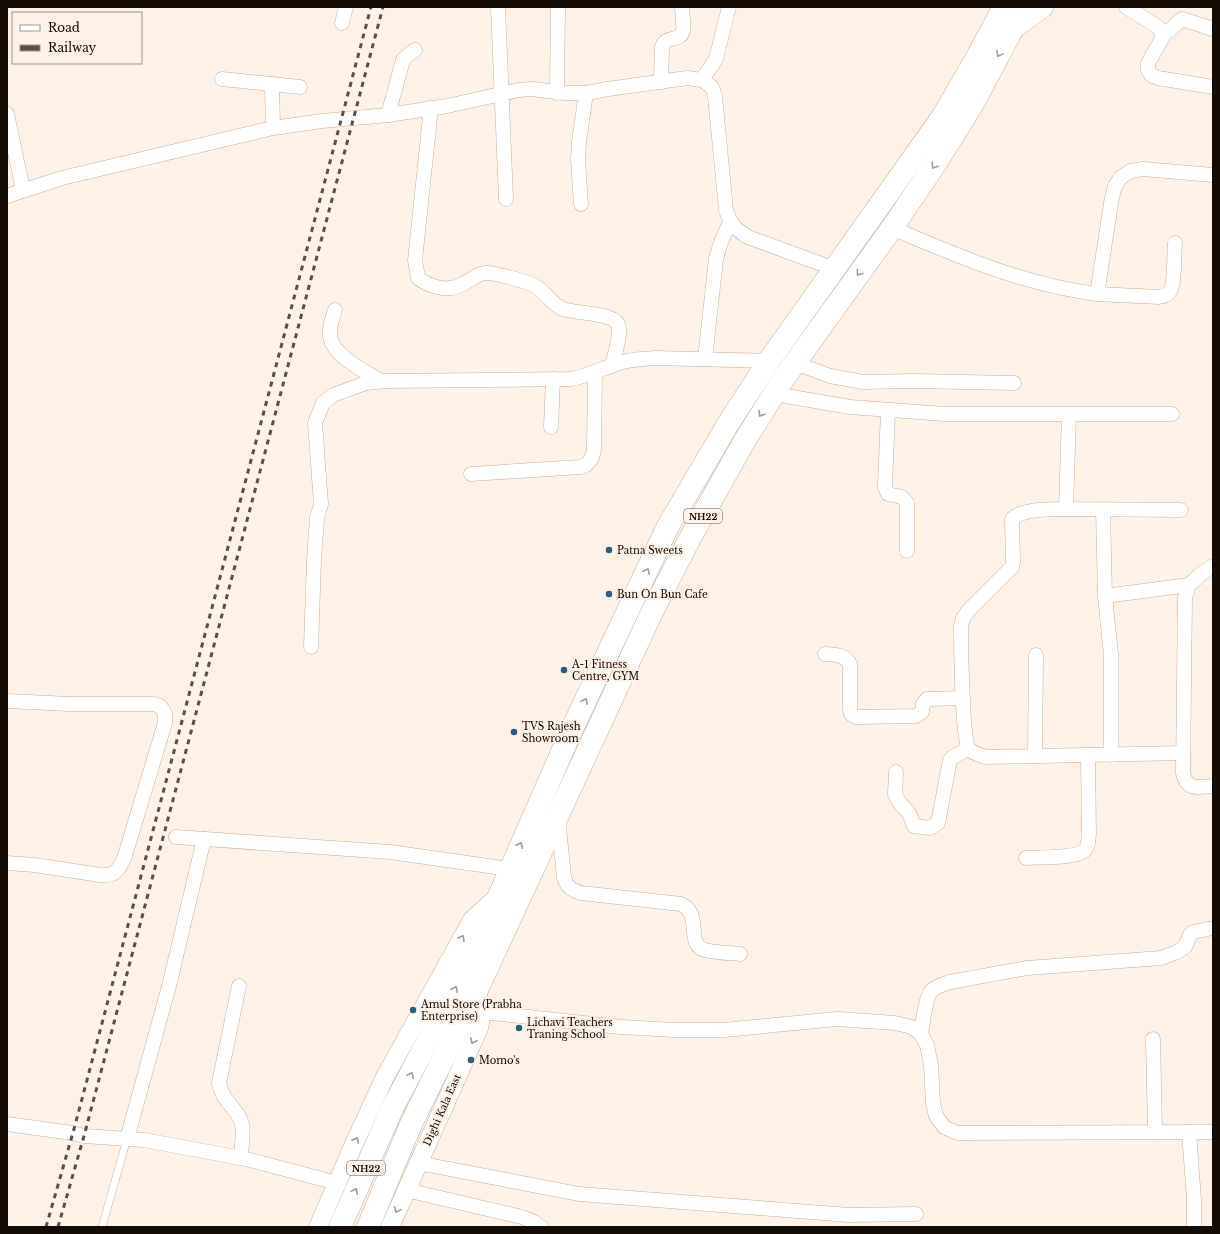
<svg xmlns="http://www.w3.org/2000/svg" width="1220" height="1234" font-family="'Libre Baskerville',serif">
<rect width="100%" height="100%" fill="#fff1e6"/>
<g fill="none" stroke-linecap="round" stroke-linejoin="round">
<g stroke="#c5b09f" stroke-width="8">
<path id="service" d="M102 1227 127 1139"/>
</g>
<g stroke="#c5b09f" stroke-width="15">
<g id="minor">
<path d="M498 7 506 199"/>
<path d="M1126 7 1155 25 1161 30 1163 37 1148 63V70L1151 75 1158 78 1213 87"/>
<path d="M342 23 346 7"/>
<path d="M1162 33 1169 31 1182 19 1213 29"/>
<path d="M222 79 300 87"/>
<path d="M702 80 716 59 729 7"/>
<path d="M661 82 662 47C666 34 681 43 683 30 684 23 682 14 682 7"/>
<path d="M272 84 273 128"/>
<path d="M557 93 558 7"/>
<path d="M431 108 415 260 418 278C430 287 448 292 461 285 470 281 476 274 485 273 493 272 529 282 535 286 546 292 552 305 563 309 576 314 611 312 618 324 622 332 614 357 612 366"/>
<path d="M7 114 23 190"/>
<path d="M388 115 403 60 408 55 415 50"/>
<path d="M7 196 62 178 273 128 322 121 388 115 447 106 519 90 532 89 564 93H586L608 89 687 78 702 80 712 87 715 96 726 210C731 225 735 229 748 237L835 269"/>
<path d="M581 204 578 160 579 142 586 93"/>
<path d="M892 228C957 256 1025 285 1097 294L1112 197 1115 186 1121 177 1131 171 1143 169 1213 175"/>
<path d="M1097 294 1159 297C1164 296 1168 295 1170 291 1175 284 1174 253 1175 243"/>
<path d="M335 310C333 317 329 326 330 334 330 355 365 371 380 381"/>
<path d="M705 359 716 259 721 242 730 222"/>
<path d="M795 363 830 376 863 382 914 381 1014 383"/>
<path d="M774 394 850 407 945 414H1172"/>
<path d="M888 410 885 487 888 494 902 497 907 503V551"/>
<path d="M1069 414 1066 509 1181 510"/>
<path d="M551 427 553 379"/>
<path d="M471 474 580 467 586 465 592 458 594 449 595 372"/>
<path d="M1066 509C1051 510 1023 508 1012 519L1013 561 1012 567 969 610 963 618 961 627C961 644 962 741 969 749 973 754 980 755 986 757L1183 753"/>
<path d="M1103 510 1105 596 1111 655V755"/>
<path d="M1213 566 1202 573 1189 585 1185 598 1183 773C1187 791 1197 787 1213 786"/>
<path d="M1105 596 1189 585"/>
<path d="M311 647 314 560 317 518 321 504 315 423 323 403 333 395 366 383 386 381 571 379C588 376 603 368 619 363 631 359 644 359 656 358L769 361"/>
<path d="M825 654C836 655 844 654 850 664V709L851 714 856 717 916 716 922 712 923 704 927 699 963 698"/>
<path d="M7 701 70 704H153L160 706 165 713V723L124 859C117 872 115 876 100 875L35 865 7 863"/>
<path d="M1035 756 1036 655"/>
<path d="M896 772 895 794 899 802 909 813 914 826 930 828 938 823 939 818 950 760 953 757 968 749"/>
<path d="M558 818 564 877C567 887 571 890 581 893L681 904C703 914 685 945 705 950 716 953 729 953 740 954"/>
<path d="M176 837 390 852 510 869"/>
<path d="M1026 858C1039 857 1076 859 1085 850 1089 846 1088 840 1089 835L1088 755"/>
<path d="M239 986 219 1083C222 1101 235 1106 241 1121 245 1132 241 1146 241 1158"/>
<path d="M482 1012 621 1027 674 1030H724L837 1019 895 1023 912 1027 921 1034 927 1045 931 1065 933 1103 936 1116 944 1127 957 1133 1213 1132"/>
<path d="M921 1034C923 1024 925 997 932 990 937 986 944 984 950 982L1027 968 1161 958 1177 952 1185 947 1190 935 1193 932 1213 928"/>
<path d="M1153 1039 1155 1132"/>
<path d="M7 1124 72 1133 84 1136 144 1140 246 1159 337 1183"/>
<path d="M1189 1132 1194 1200V1227"/>
<path d="M127 1139 169 986 204 839"/>
<path d="M418 1163 579 1194 849 1215 916 1214"/>
<path d="M406 1190 522 1217 534 1222 541 1227"/>
</g>
</g>
<g stroke="#c5b09f" stroke-width="19">
<g id="tertiary">
<path d="M318 1227 354 1144 385 1077 472 920 497 897"/>
<path d="M390 1227 479 1028 482 1012 477 990"/>
</g>
</g>
<g stroke="#c5b09f" stroke-width="23">
<path id="primary" d="M1014 27 1042 7"/>
</g>
<g stroke="#c5b09f" stroke-width="23">
<g id="trunk">
<path d="M340 1227 392 1109 462 976 481 937 572 729 667 528 728 424 769 361 943 116 976 59 1004 7"/>
<path d="M368 1227 411 1124 477 990 652 612 689 540 745 440 784 378 892 228 936 163 974 102 1024 7"/>
</g>
</g>
<use href="#service" stroke="#fff" stroke-width="7"/>
<use href="#minor" stroke="#fff" stroke-width="14"/>
<use href="#tertiary" stroke="#fff" stroke-width="18"/>
<use href="#primary" stroke="#fff" stroke-width="22"/>
<use href="#trunk" stroke="#fff" stroke-width="22"/>
<g stroke="#595049" stroke-width="3" stroke-dasharray="5 5" stroke-linecap="butt">
<path d="M46 1227 74 1129 371 7"/>
<path d="M58 1227 84 1136 383 7"/>
</g>
</g>
<defs><path id="oneway-chevron" d="M-2-3.5L2.5 0L-2 3.5" fill="none" stroke-width="1.6" stroke-linecap="round" stroke-linejoin="round"/></defs>
<g stroke="#a09d9b">
<use href="#oneway-chevron" transform="translate(999 54) rotate(118)"/>
<use href="#oneway-chevron" transform="translate(934 166) rotate(124)"/>
<use href="#oneway-chevron" transform="translate(859 273) rotate(126)"/>
<use href="#oneway-chevron" transform="translate(761 414) rotate(122)"/>
<use href="#oneway-chevron" transform="translate(647 571) rotate(-64)"/>
<use href="#oneway-chevron" transform="translate(585 701) rotate(-65)"/>
<use href="#oneway-chevron" transform="translate(520 845) rotate(-67)"/>
<use href="#oneway-chevron" transform="translate(462 938) rotate(-60)"/>
<use href="#oneway-chevron" transform="translate(455 989) rotate(-63)"/>
<use href="#oneway-chevron" transform="translate(473 1041) rotate(115)"/>
<use href="#oneway-chevron" transform="translate(411 1075) rotate(-62)"/>
<use href="#oneway-chevron" transform="translate(356 1140) rotate(-65)"/>
<use href="#oneway-chevron" transform="translate(355 1191) rotate(-66)"/>
<use href="#oneway-chevron" transform="translate(397 1210) rotate(114)"/>
</g>
<g fill="#265f79" stroke="#fff1e6" stroke-width="1.5">
<circle cx="609" cy="550" r="4"/>
<circle cx="609" cy="594" r="4"/>
<circle cx="564" cy="670" r="4"/>
<circle cx="514" cy="732" r="4"/>
<circle cx="413" cy="1010" r="4"/>
<circle cx="519" cy="1028" r="4"/>
<circle cx="471" cy="1060" r="4"/>
</g>
<g text-anchor="middle" dominant-baseline="central" stroke-width="4" stroke-linejoin="round" paint-order="stroke">
<g fill="#fff1e6" stroke="#595049" stroke-width="1">
<rect x="684" y="509" width="38" height="14" rx="3"/>
<rect x="347" y="1161" width="38" height="14" rx="3"/>
</g>
<g font-size="9" font-weight="bold" fill="#120b06">
<text x="703" y="516">NH22</text>
<text x="366" y="1168">NH22</text>
</g>
<g font-size="10" fill="#120b06" stroke="#fff1e6" text-anchor="start">
<text x="617" y="550">Patna Sweets</text>
<text x="617" y="594">Bun On Bun Cafe</text>
<text x="572" y="664">A-1 Fitness<tspan x="572" dy="12">Centre, GYM</tspan></text>
<text x="522" y="726">TVS Rajesh<tspan x="522" dy="12">Showroom</tspan></text>
<text x="421" y="1004">Amul Store (Prabha<tspan x="421" dy="12">Enterprise)</tspan></text>
<text x="527" y="1022">Lichavi Teachers<tspan x="527" dy="12">Traning School</tspan></text>
<text x="479" y="1060">Momo's</text>
</g>
<g font-size="10" fill="#120b06" stroke="#fff1e6">
<text transform="translate(442 1110) rotate(-66)">Dighi Kala East</text>
</g>
</g>
<rect width="1220" height="1234" fill="none" stroke="#120b06" stroke-width="16"/>
<rect x="12" y="12" width="130" height="52" fill="#fff1e6" stroke="#a0958c"/>
<rect x="20" y="25" width="20" height="6" fill="#ffffff" stroke="#a0958c"/>
<text x="48" y="32" font-size="12" fill="#120b06">Road</text>
<rect x="20" y="45" width="20" height="6" fill="#595049" stroke="#a0958c"/>
<text x="48" y="52" font-size="12" fill="#120b06">Railway</text>
</svg>
